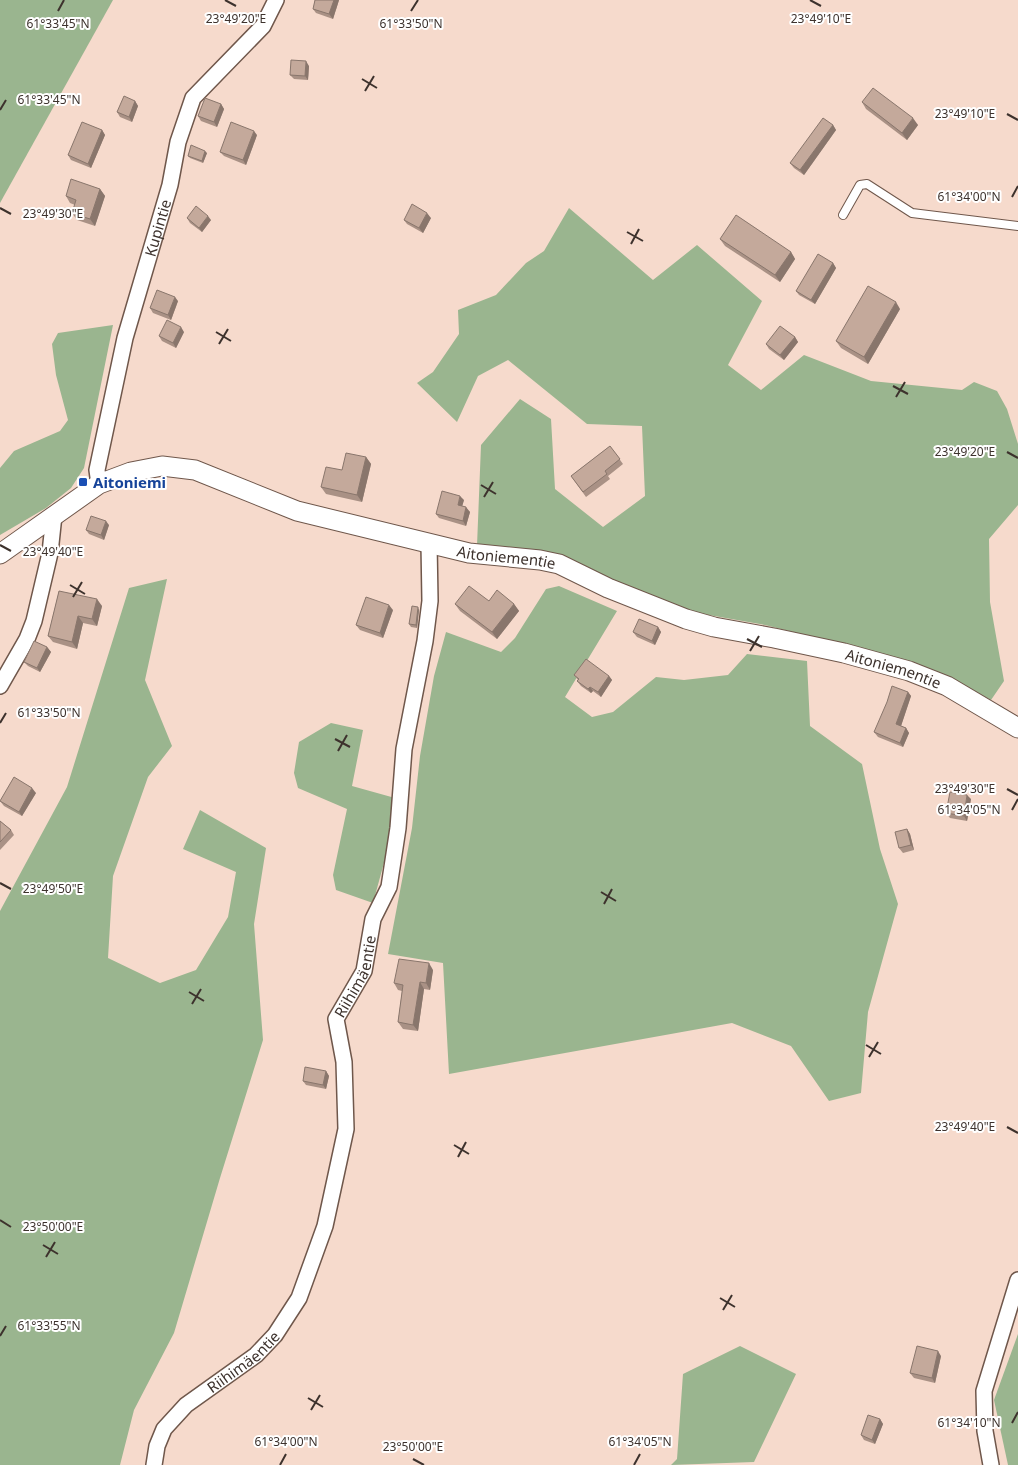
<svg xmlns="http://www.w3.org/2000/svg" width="1018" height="1465" font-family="'Noto Sans',sans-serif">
<rect width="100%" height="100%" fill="#f6dacc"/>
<g fill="#9ab58f">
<path d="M0 0H113L0 203Z"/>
<path d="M569 208 653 280 697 245 762 301 728 365 761 390 804 355 871 381 962 390 974 382 997 391 1007 409 1018 444V505L989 539 990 602 1004 681 991 700 951 679 906 660 765 625 686 611 477 546 481 445 520 399 551 419 555 489 603 527 645 496 642 426 587 424 508 360 478 376 457 422 417 383 433 372 459 334 458 310 496 295 526 263 544 251Z"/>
<path d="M113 325 84 468 71 488 46 508 0 535V468L14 451 60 431 68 420 56 375 52 344 58 333Z"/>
<path d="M167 579 145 680 172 746 148 777 113 876 108 958 160 983 196 970 228 917 236 872 183 849 200 810 266 848 254 924 263 1040 220 1178 174 1333 134 1410 120 1465H0V911L67 787 129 588Z"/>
<path d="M559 586 617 611 565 697 592 717 613 712 656 677 684 680 728 675 747 654 807 661 810 726 862 764 880 849 898 904 868 1012 861 1093 829 1101 791 1046 732 1023 449 1074 443 963 388 954 412 828 420 756 434 676 446 632 501 652 515 638 546 589Z"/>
<path d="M331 723 363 730 352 786 395 798 388 848 373 903 336 890 333 875 347 809 298 788 294 773 299 742Z"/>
<path d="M1018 1334V1465H1008L994 1400Z"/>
<path d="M740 1346 796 1374 754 1462 671 1465 677 1459 683 1374Z"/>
</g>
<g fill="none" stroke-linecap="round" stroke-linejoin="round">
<g stroke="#6f574b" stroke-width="10">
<path id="service" d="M843 215 860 185 867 184 912 213 1018 226"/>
</g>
<g stroke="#6f574b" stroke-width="18">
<g id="minor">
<path id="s1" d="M99 484 97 470 125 338 170 185 178 142 193 98 263 26 276 0"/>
<path d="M0 686 27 639 34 621 50 553 54 515"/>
<path id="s2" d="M154 1465 157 1446 164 1429 186 1405 256 1355 275 1335 299 1298 325 1226 346 1129 344 1062 336 1019 364 971 373 919 389 887 398 828 404 749 425 641 430 601 429 543"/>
<path d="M991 1465 985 1431 984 1391 1018 1280"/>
</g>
</g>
<g stroke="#6f574b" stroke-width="21">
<g id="tertiary">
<path id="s3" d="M0 554 99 484 131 472 162 466 195 470 297 511 469 553 540 560 559 564 608 588 686 619 714 627 774 638 844 653 909 671 947 686 1018 728"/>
</g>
</g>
<use href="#service" stroke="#fff" stroke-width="8"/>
<use href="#minor" stroke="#fff" stroke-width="15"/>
<use href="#tertiary" stroke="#fff" stroke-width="19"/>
</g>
<g fill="#a99185">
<path d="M315 0H339L333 19 316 13 313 9Z"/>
<path d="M309 66 308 80 294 79 290 75Z"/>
<path d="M135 101 138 106 132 122 120 117 117 112Z"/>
<path d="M862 102 918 125 907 140 866 109Z"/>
<path d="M221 104 224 109 217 127 201 121 198 116Z"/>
<path d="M833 125 836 130 804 175 794 168 790 163Z"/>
<path d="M102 130 105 135 91 168 71 160 68 155Z"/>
<path d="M257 135 246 165 224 156 220 152Z"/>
<path d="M207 153 203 163 190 158 188 156Z"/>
<path d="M100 189 105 196 95 226 77 220 72 213 75 205 70 203 66 196Z"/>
<path d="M187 218 211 220 202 232 190 223Z"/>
<path d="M431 218 423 233 407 224 404 220Z"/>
<path d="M720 239 791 252 795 259 780 282 725 246Z"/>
<path d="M833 263 836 268 815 304 799 295 796 291Z"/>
<path d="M178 301 171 320 153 313 150 308Z"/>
<path d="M900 309 868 364 841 348 836 341Z"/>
<path d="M184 332 176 348 162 341 159 336Z"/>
<path d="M795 337 798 342 784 360 769 349 766 344Z"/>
<path d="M610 446 623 464 608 476 610 479 586 497 571 476Z"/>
<path d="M366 457 371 464 362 502 326 494 321 487 342 470Z"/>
<path d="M464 500 462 506 470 512 466 526 439 518 436 514Z"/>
<path d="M109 525 104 540 89 534 86 530Z"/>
<path d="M59 591 102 606 97 626 83 623 77 649 53 642 48 636Z"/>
<path d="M489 601 514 604 519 611 497 639 460 611 455 604Z"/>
<path d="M393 610 383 638 360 630 356 625Z"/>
<path d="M419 610 417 628 411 627 409 624Z"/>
<path d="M658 627 661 632 655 645 637 637 633 632Z"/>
<path d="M47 647 51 652 40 672 28 666 24 662Z"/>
<path d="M574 675 609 676 612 680 601 697 593 691 591 693 581 686 577 681 578 680Z"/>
<path d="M908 692 911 696 901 726 906 728 909 733 903 747 878 737 874 732Z"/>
<path d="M36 793 22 816 4 806 0 801Z"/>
<path d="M971 799 967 821 950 818 946 813Z"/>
<path d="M0 821 11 830 14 835 0 850Z"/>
<path d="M907 829 910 834 914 850 903 853 899 848Z"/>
<path d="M433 970 430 990 424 989 418 1031 403 1029 398 1022 402 991 398 990 394 983Z"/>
<path d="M326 1071 329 1076 326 1089 306 1085 303 1081Z"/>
<path d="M941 1356 935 1383 914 1378 910 1373Z"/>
<path d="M880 1419 883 1424 875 1444 864 1440 861 1435Z"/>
</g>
<g fill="#89766c">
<path d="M334 0H339L333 19 329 14Z"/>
<path d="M306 61 309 66 308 80 305 76Z"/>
<path d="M135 101 138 106 132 122 129 117Z"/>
<path d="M221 104 224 109 217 127 214 122Z"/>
<path d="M913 118 918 125 907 140 902 133Z"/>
<path d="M833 125 836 130 804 175 800 170Z"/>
<path d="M102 130 105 135 91 168 88 164Z"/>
<path d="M254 131 257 135 246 165 243 160Z"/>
<path d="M205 151 207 153 203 163 202 161Z"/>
<path d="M100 189 105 196 95 226 90 219Z"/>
<path d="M427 213 431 218 423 233 419 228Z"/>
<path d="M208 216 211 220 202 232 199 228Z"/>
<path d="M791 252 795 259 780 282 775 275Z"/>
<path d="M833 263 836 268 815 304 811 300Z"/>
<path d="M175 297 178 301 171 320 168 315Z"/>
<path d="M896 302 900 309 868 364 864 357Z"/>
<path d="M181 327 184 332 176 348 173 343Z"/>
<path d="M795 337 798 342 784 360 780 355Z"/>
<path d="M366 457 371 464 362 502 357 495Z"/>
<path d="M460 496 464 500 461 510 458 505Z"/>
<path d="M466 507 470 512 466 526 463 521Z"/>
<path d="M106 521 109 525 104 540 101 535Z"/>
<path d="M97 599 102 606 97 626 92 619Z"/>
<path d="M514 604 519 611 497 639 492 632Z"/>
<path d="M389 605 393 610 383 638 380 633Z"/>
<path d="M418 607 419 610 417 628 416 625Z"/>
<path d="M78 616 83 623 77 649 72 642Z"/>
<path d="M658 627 661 632 655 645 652 641Z"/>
<path d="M47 647 51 652 40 672 37 668Z"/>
<path d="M609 676 612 680 601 697 598 692Z"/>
<path d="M590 687 593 691 591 693 588 689Z"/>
<path d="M908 692 911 696 900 729 896 724Z"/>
<path d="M906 728 909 733 903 747 900 743Z"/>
<path d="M32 788 36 793 22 816 19 812Z"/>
<path d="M967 795 971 799 967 821 964 816Z"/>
<path d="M907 829 910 834 914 850 911 845Z"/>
<path d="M429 963 433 970 430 990 426 983Z"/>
<path d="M420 982 424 989 418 1031 413 1025Z"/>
<path d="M326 1071 329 1076 326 1089 323 1085Z"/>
<path d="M938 1351 941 1356 935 1383 932 1378Z"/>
<path d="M880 1419 883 1424 875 1444 872 1440Z"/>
</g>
<g fill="#c4a99b" stroke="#89766c">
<path d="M315 0H334L329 14 313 9Z"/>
<path d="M291 60 306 61 305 76 290 75Z"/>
<path d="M873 88 913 118 902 133 862 102Z"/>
<path d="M124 96 135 101 129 117 117 112Z"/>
<path d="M205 98 221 104 214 122 198 116Z"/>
<path d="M823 118 833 125 800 170 790 163Z"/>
<path d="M82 122 102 130 88 164 68 155Z"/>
<path d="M231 122 254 131 243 160 220 152Z"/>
<path d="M191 145 205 151 202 161 188 156Z"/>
<path d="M71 179 100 189 90 219 72 213 76 200 66 196Z"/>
<path d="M412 204 427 213 419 228 404 220Z"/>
<path d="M196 206 208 216 199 228 187 218Z"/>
<path d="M736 215 791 252 775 275 720 239Z"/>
<path d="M818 254 833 263 811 300 796 291Z"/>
<path d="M868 286 896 302 864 357 836 341Z"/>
<path d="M157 290 175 297 168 315 150 308Z"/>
<path d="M167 320 181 327 173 343 159 336Z"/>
<path d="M780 326 795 337 780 355 766 344Z"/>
<path d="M610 446 620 459 605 471 607 474 583 492 571 476Z"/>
<path d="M346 453 366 457 357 495 321 487 326 467 342 470Z"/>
<path d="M442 491 460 496 458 505 466 507 463 521 436 514Z"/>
<path d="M91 516 106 521 101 535 86 530Z"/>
<path d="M469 586 489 601 497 590 514 604 492 632 455 604Z"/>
<path d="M59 591 97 599 92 619 78 616 72 642 48 636Z"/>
<path d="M366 597 389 605 380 633 356 625Z"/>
<path d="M412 606 418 607 416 625 409 624Z"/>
<path d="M639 619 658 627 652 641 633 632Z"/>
<path d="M34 641 47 647 37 668 24 662Z"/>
<path d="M586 659 609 676 598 692 590 687 588 689 577 681 579 679 574 675Z"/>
<path d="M892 686 908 692 896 724 906 728 900 743 874 732 887 702Z"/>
<path d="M14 777 32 788 19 812 0 801Z"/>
<path d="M950 792 967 795 964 816 946 813Z"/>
<path d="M0 821 11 830 0 842Z"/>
<path d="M907 829 911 845 899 848 895 832Z"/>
<path d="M399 959 429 963 426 983 420 982 413 1025 398 1022 403 985 394 983Z"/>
<path d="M305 1067 326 1071 323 1085 303 1081Z"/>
<path d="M917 1346 938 1351 932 1378 910 1373Z"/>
<path d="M868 1415 880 1419 872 1440 861 1435Z"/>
</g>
<path fill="none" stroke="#3d322d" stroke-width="2" d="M225 0 236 6M810 0 821 6M58 11 64 0M411 11 418 0M362 79 377 88M365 91 374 76M0 110 6 100M1007 114 1018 120M1012 197 1018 186M0 208 11 214M627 232 643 241M631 244 639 229M216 332 231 341M219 344 228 329M893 386 908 394M896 397 905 382M1007 452 1018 458M481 485 496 494M484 497 493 482M0 545 11 551M70 585 85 594M73 597 82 582M747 639 762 647M750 651 759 636M0 723 6 713M335 739 350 747M338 751 347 735M1007 789 1018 795M1012 810 1018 799M0 883 11 889M601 892 616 901M604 904 612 889M189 992 204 1001M192 1004 201 989M866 1045 881 1054M869 1057 878 1042M1007 1127 1018 1133M454 1145 469 1154M458 1157 466 1142M0 1220 11 1227M43 1245 58 1254M46 1257 55 1242M720 1298 735 1307M723 1310 732 1295M0 1336 6 1326M308 1398 323 1407M311 1410 320 1395M1012 1423 1018 1412M413 1459 424 1465M280 1465 286 1454M634 1465 640 1454"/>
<rect fill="#1a4fb4" stroke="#fff" stroke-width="2" x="78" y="477" width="10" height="10" rx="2.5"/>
<g text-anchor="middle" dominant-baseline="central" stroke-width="4" stroke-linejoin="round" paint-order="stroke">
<g font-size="15" fill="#3d322d" stroke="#fff">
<text stroke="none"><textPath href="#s1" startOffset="264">Kupintie</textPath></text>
<text stroke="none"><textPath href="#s3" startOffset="545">Aitoniementie</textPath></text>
<text stroke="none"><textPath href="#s3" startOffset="950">Aitoniementie</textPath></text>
<text stroke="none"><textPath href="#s2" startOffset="562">Riihimäentie</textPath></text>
<text stroke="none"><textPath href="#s2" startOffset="142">Riihimäentie</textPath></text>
</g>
<g font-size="15" font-weight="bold" fill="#164399" stroke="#fff" text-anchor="start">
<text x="93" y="482">Aitoniemi</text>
</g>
</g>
<g font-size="12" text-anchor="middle" fill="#3d322d" stroke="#fff" stroke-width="4" stroke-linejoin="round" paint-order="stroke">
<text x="821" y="23">23°49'10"E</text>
<text x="236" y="23">23°49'20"E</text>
<text x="58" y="28">61°33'45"N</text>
<text x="411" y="28">61°33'50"N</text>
<text x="49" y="104">61°33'45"N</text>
<text x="965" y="118">23°49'10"E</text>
<text x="969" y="201">61°34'00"N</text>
<text x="53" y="218">23°49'30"E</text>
<text x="965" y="456">23°49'20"E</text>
<text x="53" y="556">23°49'40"E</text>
<text x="49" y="717">61°33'50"N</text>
<text x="965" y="793">23°49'30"E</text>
<text x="969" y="814">61°34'05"N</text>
<text x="53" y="893">23°49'50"E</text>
<text x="965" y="1131">23°49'40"E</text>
<text x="53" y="1231">23°50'00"E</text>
<text x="49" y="1330">61°33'55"N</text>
<text x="969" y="1427">61°34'10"N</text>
<text x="286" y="1446">61°34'00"N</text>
<text x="640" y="1446">61°34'05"N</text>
<text x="413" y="1451">23°50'00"E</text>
</g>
</svg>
